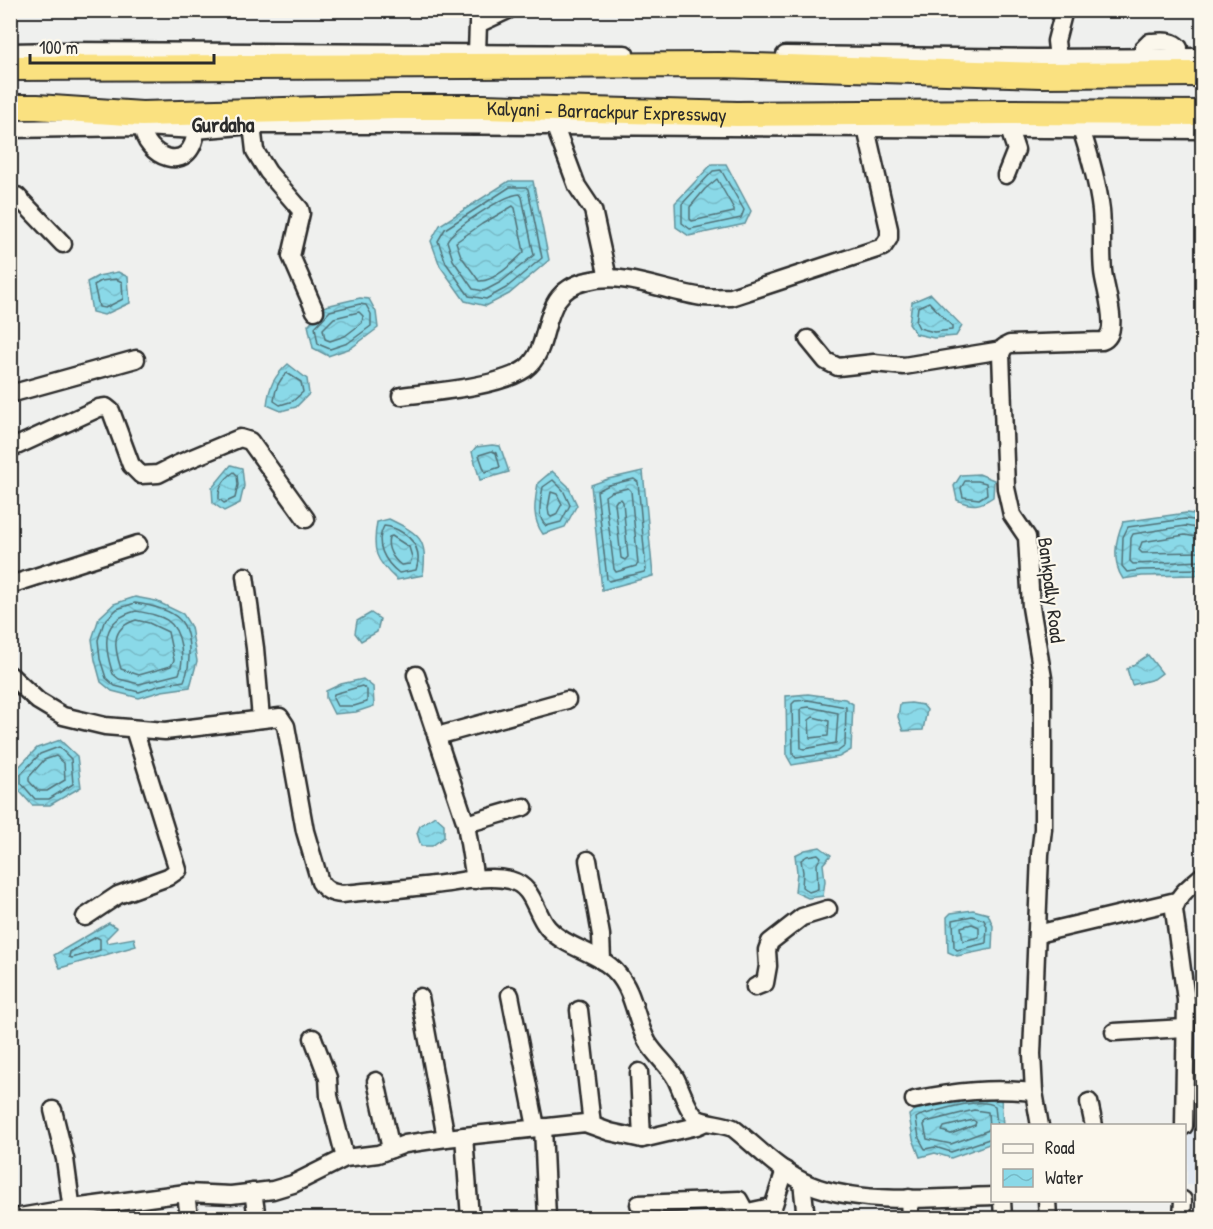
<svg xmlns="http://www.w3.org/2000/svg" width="1213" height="1229" font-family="'Patrick Hand',sans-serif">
<defs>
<pattern id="water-waves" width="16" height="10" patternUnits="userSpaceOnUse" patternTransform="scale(1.5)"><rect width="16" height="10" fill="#8ad9e8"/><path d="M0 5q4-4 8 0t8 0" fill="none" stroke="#77bac7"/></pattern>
</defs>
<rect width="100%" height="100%" fill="#eff0ee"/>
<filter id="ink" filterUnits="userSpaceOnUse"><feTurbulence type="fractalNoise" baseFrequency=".0167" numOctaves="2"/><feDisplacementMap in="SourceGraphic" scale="12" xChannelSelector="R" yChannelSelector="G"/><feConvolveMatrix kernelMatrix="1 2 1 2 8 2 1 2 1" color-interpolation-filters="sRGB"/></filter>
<g filter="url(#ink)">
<path fill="#e1e8f1" d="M1202 964V1183L1187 1185 1191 992 1185 970Z"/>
<g fill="url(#water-waves)" stroke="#64939c" stroke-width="1.5">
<path d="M712 164H726L751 211 745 224 689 236 676 227 675 203Z"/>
<path d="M509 181H533L549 260 509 294 486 306 465 301 440 266 431 241 440 225Z"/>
<path d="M118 272 128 277 130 303 104 315 92 312 87 282 98 276Z"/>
<path d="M931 294 962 326 956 336 934 338 916 334 909 324 912 302Z"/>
<path d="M360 298 369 299 376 312 378 328 351 348 328 356 313 348 308 325 326 306Z"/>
<path d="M288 364 307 379 309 394 296 407 281 411 267 405C269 387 274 376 288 364Z"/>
<path d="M492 445 500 446 509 472 480 480 472 452 476 447Z"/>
<path d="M231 465 242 468 244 486 240 503 224 511 213 503 212 488Z"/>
<path d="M552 471 568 486 577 505 565 527 543 534C531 518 535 501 538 483Z"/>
<path d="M643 471 653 576 602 590 591 485 608 479Z"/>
<path d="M979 474 994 480 993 497C980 506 972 507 957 500L954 486 961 475Z"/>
<path d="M1186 513 1202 515V575L1142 576 1123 579C1112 563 1115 540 1123 522Z"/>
<path d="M389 519C420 534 428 539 423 575L397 580C375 560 372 551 377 522Z"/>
<path d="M135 597 156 601 183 614 191 627 197 661 190 687 162 691 139 698 112 691 101 682 95 660 92 639 99 618 114 604Z"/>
<path d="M371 613 380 619 377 632 361 641 355 633 357 621Z"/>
<path d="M1148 655 1162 673 1154 679 1132 685 1127 669Z"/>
<path d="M363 679 373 687 374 706 356 712 334 714 326 698V691L341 684Z"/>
<path d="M808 694 845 699 853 704 851 750 839 757 792 765 787 756 786 696Z"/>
<path d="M911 703 923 705 927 710 923 730 903 731 898 717 900 704Z"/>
<path d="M60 740 77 756 81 787 50 805H32L14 785 15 771 37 748Z"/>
<path d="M435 816 444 824V837L432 846H421L417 833 420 826Z"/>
<path d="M820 847 831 855 823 864 825 881 823 896 808 898 795 892 797 872 795 855 805 850Z"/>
<path d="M973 910 988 914 993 926 992 949 957 956 948 952 947 917 951 913Z"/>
<path d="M109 923 117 928 106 939 107 943 134 938 136 946 60 968 54 955Z"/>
<path d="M972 1097 1001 1098 1003 1125 992 1126V1143L951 1158 935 1153 920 1157 913 1139 909 1115 915 1110Z"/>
</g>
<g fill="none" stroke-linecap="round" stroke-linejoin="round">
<g stroke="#517177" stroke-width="1.5">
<path d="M721 170 744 210 741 218 690 229 682 223V204L713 171Z"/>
<path d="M717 179 734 209V212L692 221 690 219V207L705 189Z"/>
<path d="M510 187H526L528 189 542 258 506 288 486 299 469 296 446 263 438 241 445 229Z"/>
<path d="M520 194 522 197 534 255 501 282 484 291 473 289 453 260 447 241C453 228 506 194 520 194Z"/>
<path d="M513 206 515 208 524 252C514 262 494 282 479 281L461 256 456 242 482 224Z"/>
<path d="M116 279 122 282 123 299 105 308 99 307 94 285 101 281Z"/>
<path d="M929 302 952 326V330L934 332 919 328 916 322 918 307Z"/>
<path d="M360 304 366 305 371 314V326L348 343 330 349 318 344 315 327 330 311Z"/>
<path d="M359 312 363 316 362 323 345 336 330 341 325 339 323 329 334 318Z"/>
<path d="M287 373 301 382 303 392 293 401 280 405 274 401C275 390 278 380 287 373Z"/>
<path d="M492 451 496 453 500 467 485 472 479 455Z"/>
<path d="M234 472 237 475 238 485 235 498 224 503 219 499C218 487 224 479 234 472Z"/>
<path d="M634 479 638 482 646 570 644 572 609 581 607 579 597 491 609 485Z"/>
<path d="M553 480 563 490 570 505 561 522 546 526C536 517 541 499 543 487Z"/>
<path d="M965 481H978L986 483 987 494 979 499 963 497 961 488Z"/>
<path d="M628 488 631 491 638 564 636 566 616 572 614 569 605 496 611 492Z"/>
<path d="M551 492 557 494 562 504 556 515 551 517 549 515 548 508Z"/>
<path d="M617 500 621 499 623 502 628 557 625 560 621 558 615 503Z"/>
<path d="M1202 521 1185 519 1128 527 1123 537 1122 566 1127 572 1141 570 1202 569"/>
<path d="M384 526C390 526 393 528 398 530 415 539 422 552 416 570L399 573C385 562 374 544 384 526Z"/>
<path d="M1202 529 1185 526 1133 534 1131 538 1130 561 1133 564 1202 561"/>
<path d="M392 536 409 547 412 557 410 564 401 565C393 559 386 548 389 537Z"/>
<path d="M1202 538 1185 535 1142 542 1139 550 1142 553 1202 552"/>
<path d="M135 603C149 605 169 609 179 619 192 631 191 666 184 681L161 685 139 692 115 686 106 678 100 659 98 640 104 622 117 609Z"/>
<path d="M136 611C162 616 176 618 181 646 182 657 183 664 179 674L139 684 119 679 113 674C103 644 101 620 136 611Z"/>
<path d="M136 620 149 623 168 632 174 660 171 666 139 675 121 669C114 647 110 628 136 620Z"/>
<path d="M362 686 367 690V702L354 706H337L333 698 334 694Z"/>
<path d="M808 700 846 707 845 746 837 752 796 758 793 754 792 704 795 701Z"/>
<path d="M809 707 838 713 836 743 804 749 801 748 800 710 802 708Z"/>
<path d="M813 717 829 721 828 736 810 738 809 720Z"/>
<path d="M59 747 71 759 73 784 49 799H35L21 783V774L40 754Z"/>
<path d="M56 756 64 763 65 780 47 791H38L29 781V777L44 760Z"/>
<path d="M818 854 821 857 817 864 818 889 809 892 802 887 803 872 801 860 807 856Z"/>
<path d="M972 916 984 920 987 927 986 943 957 950 954 947 953 920Z"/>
<path d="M972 924 979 927V937L963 941 961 927Z"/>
<path d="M96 937 100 939V950L72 958 69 957 70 952Z"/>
<path d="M974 1110 988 1112 989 1130 951 1144 927 1139 924 1125 926 1122Z"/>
<path d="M973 1120 976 1122 975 1125 951 1134 942 1131 944 1127Z"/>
<path d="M992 1138 951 1152 935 1147 925 1149 919 1138 916 1118 919 1116C937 1111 980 1096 995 1106L997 1126"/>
</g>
<g stroke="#2b2b2b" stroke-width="21">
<g id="minor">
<path d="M10 52 61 51 625 54"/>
<path d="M477 52 478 24 508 10"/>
<path d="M785 55 1038 58 1202 57"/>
<path d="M1144 57 1143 49 1150 42C1160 42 1172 39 1179 48L1178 57"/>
<path d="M1058 58 1056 41 1064 10"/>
<path d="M252 125 255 151 268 172 300 209 301 213 291 256 315 311"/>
<path d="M143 127C143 155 191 179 196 130"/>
<path d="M555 127 577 186 593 210 608 278"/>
<path d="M10 129 143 127 196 130 252 125H398L1202 130"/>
<path d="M1006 175 1016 150 1009 129"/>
<path d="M17 196 63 244"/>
<path d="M808 339 826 361 838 367 874 363 904 366 1002 350"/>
<path d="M10 394 136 359"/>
<path d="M401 396C433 392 499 387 525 369 556 346 535 293 587 281 626 271 665 292 703 297 712 298 722 297 731 297L883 247 889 238V229L868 137V128"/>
<path d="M10 449 99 408 106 407 111 411 131 465 141 475 158 474 178 464 240 438 250 441 306 519"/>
<path d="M245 576 255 648 261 719"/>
<path d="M10 585 138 544"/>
<path d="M10 675 38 701 63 716 105 726 165 731 280 717 286 726 305 831 320 882C326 891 332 893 342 894 372 891 403 889 433 885 457 883 486 874 510 880 535 887 534 912 548 928 567 949 599 952 617 973 635 993 635 1021 648 1043 656 1056 669 1066 676 1079 681 1089 689 1114 698 1119 705 1123 723 1124 733 1128 755 1145 777 1169 802 1181 850 1206 939 1198 992 1196"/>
<path d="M416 675 466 824 475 880"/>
<path d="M437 736 567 700"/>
<path d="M466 824 524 807"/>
<path d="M588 860 601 935 602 961"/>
<path d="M85 917 118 895 168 877 178 870 134 729"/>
<path d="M1037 934 1176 901"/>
<path d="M755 987 765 983 768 966 767 950 770 942 802 917 828 909"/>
<path d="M510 995 536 1127"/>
<path d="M420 997 446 1138"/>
<path d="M579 1010 592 1125"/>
<path d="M1114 1032 1185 1028"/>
<path d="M313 1038 328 1078 329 1096 345 1158"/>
<path d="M639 1072 642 1139"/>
<path d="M376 1081 391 1149"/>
<path d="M914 1100C957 1091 991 1088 1034 1092"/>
<path d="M1089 1102 1094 1126"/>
<path d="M53 1110 65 1159 73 1218"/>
<path d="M1040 1126 1034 1092 1032 1054 1040 854 1043 829V678L1031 607 1027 537 1012 515 1006 488 1001 354 1004 347 1010 344 1102 341C1122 334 1104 287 1103 271 1101 251 1103 230 1101 210 1098 185 1089 153 1081 129"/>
<path d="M1184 1126 1186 1000 1174 910C1178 894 1191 886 1202 876"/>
<path d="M543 1127 547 1218"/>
<path d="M464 1136 470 1218"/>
<path d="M802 1182 806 1218"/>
<path d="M253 1192 257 1218"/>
<path d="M186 1193 189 1218"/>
<path d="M909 1198 910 1218"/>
<path d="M1002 1200 1003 1218"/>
<path d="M1047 1200 1048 1218"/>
<path d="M639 1204 739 1200 746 1213"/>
<path d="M14 1218 73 1208 186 1193 231 1195 273 1190 293 1184 345 1158 378 1154 405 1144 446 1138 585 1123 610 1132 642 1139 697 1126 706 1122"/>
<path d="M745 1218 746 1213 748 1212 771 1207 774 1204 785 1170"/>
<path d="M1182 1218 1183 1200"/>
</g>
</g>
<g stroke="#2b2b2b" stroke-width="28">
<g id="highway">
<path d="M10 68 719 65 1041 75 1202 74"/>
<path id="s1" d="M10 107H37L142 114 395 107H484L737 114 1007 112 1202 113"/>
</g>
</g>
<use href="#minor" stroke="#fbf7ec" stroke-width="16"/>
<use href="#highway" stroke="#fae180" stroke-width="24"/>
</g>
</g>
<g text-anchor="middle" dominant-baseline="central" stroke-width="4.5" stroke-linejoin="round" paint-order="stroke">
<g font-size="20" fill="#2b2b2b" stroke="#fbf7ec">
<text stroke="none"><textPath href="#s1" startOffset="597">Kalyani - Barrackpur Expressway</textPath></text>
<text transform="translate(1052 590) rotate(83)">Bankpally Road</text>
</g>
<g font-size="22" font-weight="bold" fill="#2b2b2b" stroke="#fbf7ec">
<text x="223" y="124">Gurdaha</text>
</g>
</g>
<rect width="1213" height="1229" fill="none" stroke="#fbf7ec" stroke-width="36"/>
<rect x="18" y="18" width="1177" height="1193" fill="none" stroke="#2b2b2b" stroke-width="2" filter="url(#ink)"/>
<rect x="991" y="1124" width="195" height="78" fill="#fbf7ec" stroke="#a8a59f" stroke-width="1.5"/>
<rect x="1003" y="1144" width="30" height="9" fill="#fbf7ec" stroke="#a8a59f" stroke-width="1.5"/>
<text x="1045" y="1154" font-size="18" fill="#2b2b2b">Road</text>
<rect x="1003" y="1169" width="30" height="18" fill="url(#water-waves)" stroke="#a8a59f" stroke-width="1.5"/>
<text x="1045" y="1184" font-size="18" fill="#2b2b2b">Water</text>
<path d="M30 54v9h184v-9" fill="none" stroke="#2b2b2b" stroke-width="3"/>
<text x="39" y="54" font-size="18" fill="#2b2b2b" stroke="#fbf7ec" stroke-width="4.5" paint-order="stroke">100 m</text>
</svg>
